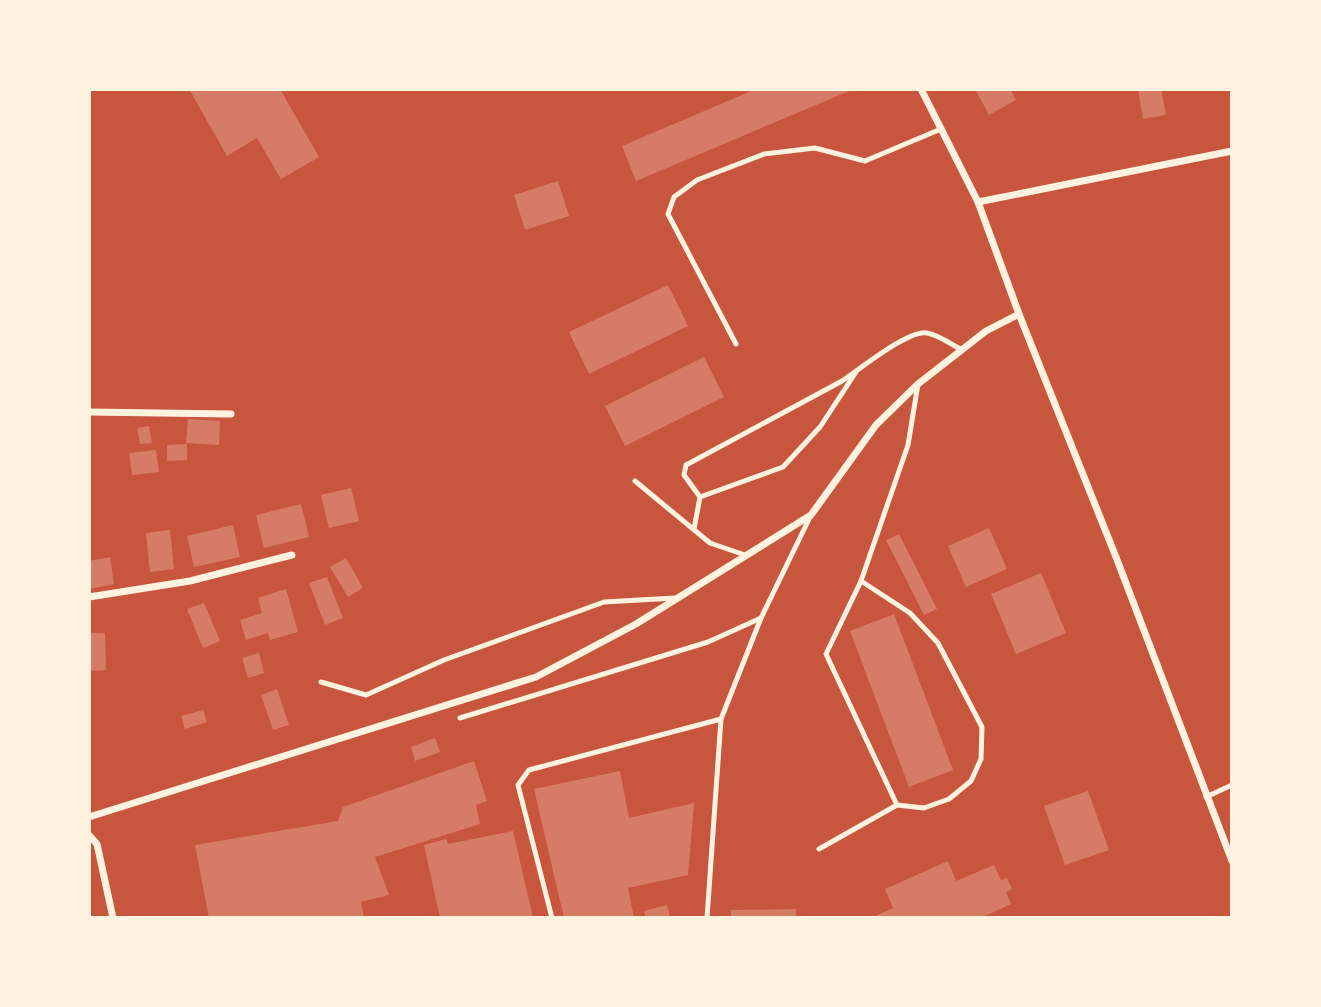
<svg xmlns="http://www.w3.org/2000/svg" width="1321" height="1007" font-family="'Golos Text',sans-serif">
<rect width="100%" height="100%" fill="#c8553d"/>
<g fill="#d67c66">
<path d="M189 89H280L319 157 281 179 257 138 227 156Z"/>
<path d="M756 89H854L636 181 622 146Z"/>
<path d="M975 89H1010L1016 100 989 115Z"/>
<path d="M1138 89H1161L1166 115 1143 119Z"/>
<path d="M558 181 569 216 525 230 514 195Z"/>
<path d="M668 285 688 326 589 374 569 332Z"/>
<path d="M704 357 724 397 625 446 605 406Z"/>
<path d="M188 419 220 421 219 445 186 443Z"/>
<path d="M149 426 152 443 140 444 137 428Z"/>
<path d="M187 444V460L167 461V445Z"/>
<path d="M156 450 159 472 132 475 129 453Z"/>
<path d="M351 488 359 521 329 528 321 495Z"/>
<path d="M301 504 309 537 264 548 256 515Z"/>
<path d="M233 525 240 557 194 567 187 536Z"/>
<path d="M989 528 1007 569 966 587 948 546Z"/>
<path d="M170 530 174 569 150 572 146 533Z"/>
<path d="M899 534 937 609 924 615 886 540Z"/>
<path d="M110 557 114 584 89 589V561Z"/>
<path d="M346 558 363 588 348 597 330 567Z"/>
<path d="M1041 573 1066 633 1016 654 991 594Z"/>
<path d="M327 577 343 618 325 625 309 583Z"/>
<path d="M286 589 298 632 270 640 268 633 246 640 240 620 262 613 258 598Z"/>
<path d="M204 603 220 641 203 648 187 609Z"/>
<path d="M894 614 953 770 909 787 850 631Z"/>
<path d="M89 633H105L106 670 89 671Z"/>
<path d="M259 653 264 673 248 678 242 658Z"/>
<path d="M277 689 289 725 273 730 261 695Z"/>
<path d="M203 710 207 722 185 729 181 716Z"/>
<path d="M435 738 440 752 415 761 411 747Z"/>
<path d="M474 761 487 801 476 805 480 824 375 857 389 895 361 902 364 918H209L195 845 338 821 343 807Z"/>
<path d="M620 771 629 818 694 803 688 875 628 888 634 918H564L534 789Z"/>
<path d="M1088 791 1109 850 1065 865 1044 806Z"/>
<path d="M513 831 533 918H440L424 845 446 839 448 844Z"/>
<path d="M948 861 956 881 994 865 1001 880 1007 878 1012 889 1006 892 1011 904 981 918H871L893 908 885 889Z"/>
<path d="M667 905 670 918H646L644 911Z"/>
<path d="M796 909V918H731V910Z"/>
</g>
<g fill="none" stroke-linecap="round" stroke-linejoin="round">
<g stroke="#fff3e0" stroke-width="5">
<path d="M736 344 668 214 674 197 697 180 764 154 815 148 865 161 941 129"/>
<path d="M856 372 820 427 783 467 700 497 684 475 686 465 842 381C859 370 909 329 927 333 939 335 952 345 962 350"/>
<path d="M635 481 710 543 745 555"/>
<path d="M694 529 700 497"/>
<path d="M861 581 910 613 938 643 982 727 981 759 971 781 949 799 924 808 897 805"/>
<path d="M321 682 366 695 444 660 604 602 675 598"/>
<path d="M460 718 708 642 761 618"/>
<path d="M1206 797 1232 785"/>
<path d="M819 849 897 805 826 654 861 581 908 445 918 384"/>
<path d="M552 918 518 785 529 770 721 719 761 618 811 515"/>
<path d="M707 918 721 719"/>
</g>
<g stroke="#fff3e0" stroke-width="7">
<path d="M921 89 978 202 1019 314 1116 557 1232 861"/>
<path d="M978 202 1232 151"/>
<path d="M89 412 231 414"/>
<path d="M89 597 190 581 292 555"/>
<path d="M89 817 536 677 636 624 811 515 876 425 918 384 986 331 1019 314"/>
<path d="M89 835 97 844 113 918"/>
</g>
</g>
<rect width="1321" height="1007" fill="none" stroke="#fff3e0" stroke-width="182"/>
</svg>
